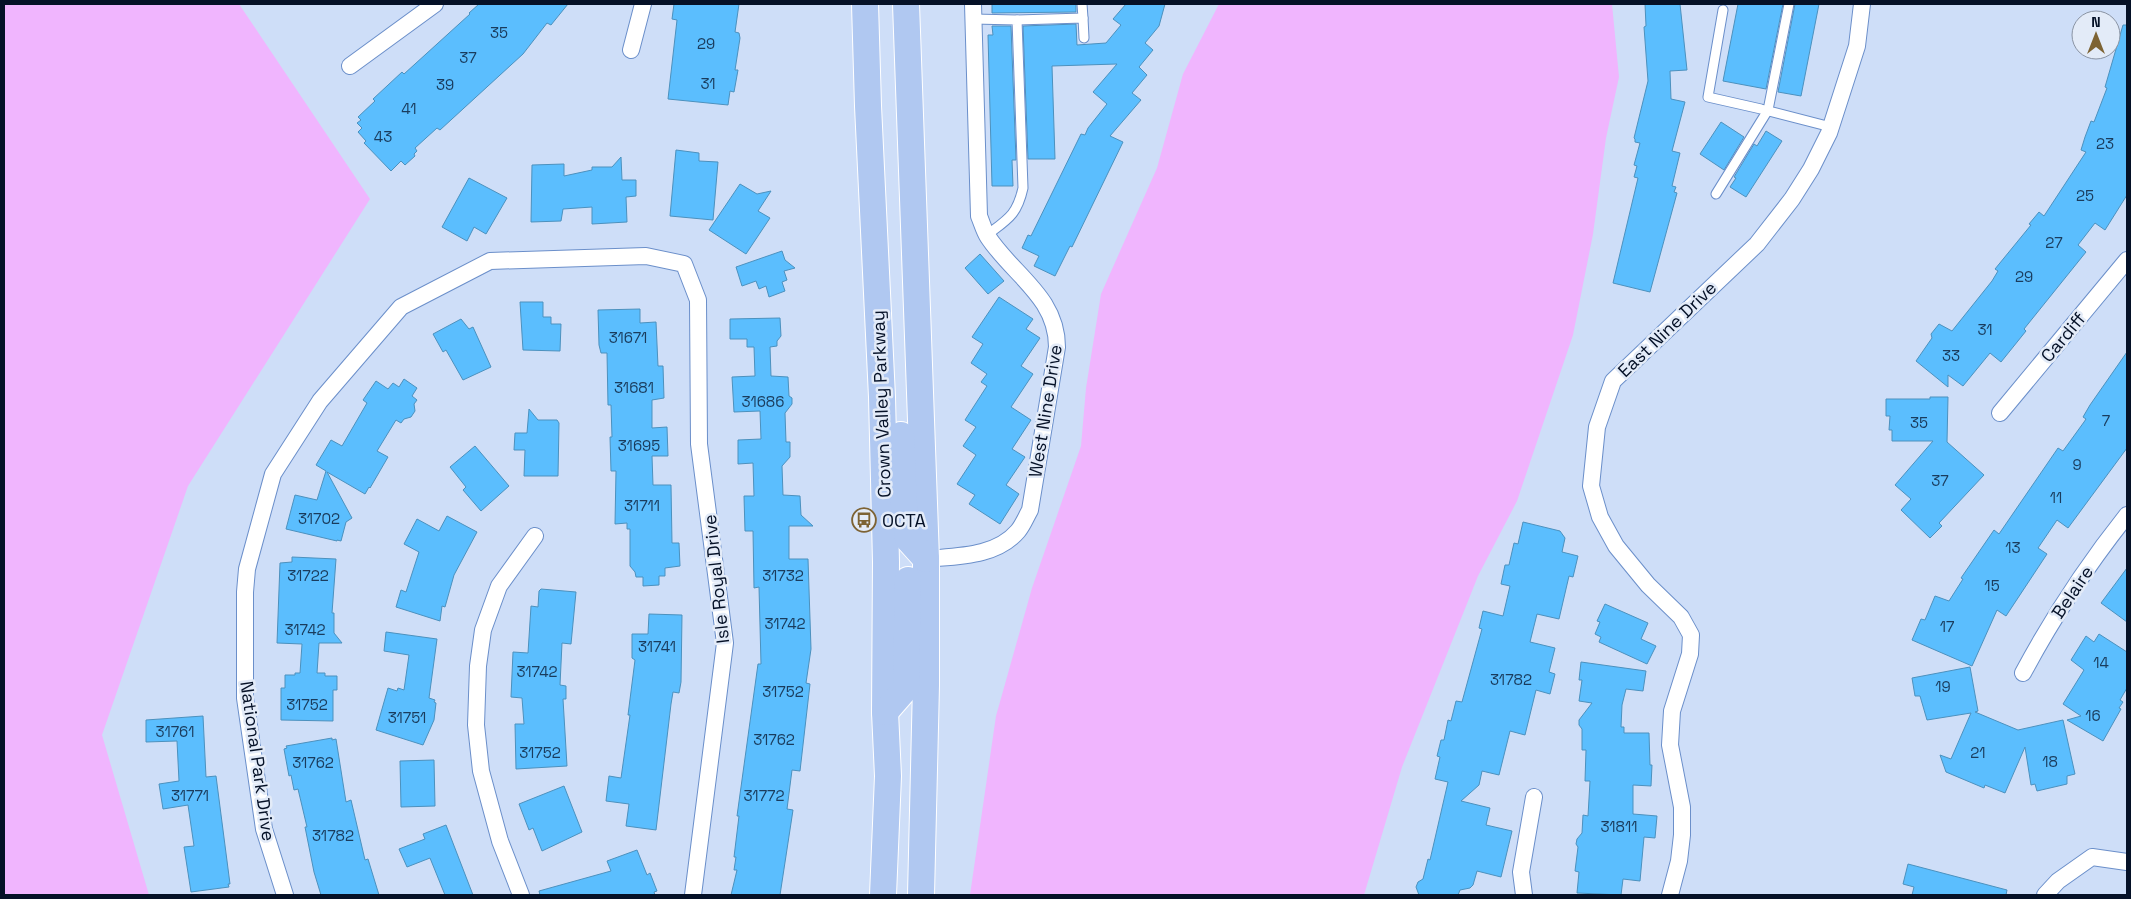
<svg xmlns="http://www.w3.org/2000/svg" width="2131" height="899" font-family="'Space Grotesk',sans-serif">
<rect width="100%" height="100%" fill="#cedef8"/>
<g fill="#f0b5fe">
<path d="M4 4H239L370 199 188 486 102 735 149 895H4Z"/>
<path d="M1219 4H1612L1619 77 1606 138 1593 234 1573 335 1517 501 1478 576 1402 767 1364 895H970L996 716 1032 588 1081 446 1086 388 1101 294 1157 168 1183 74Z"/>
</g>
<g fill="#5bbefe" stroke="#4c91be">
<path d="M479 4H568L551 25 547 23 523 54 440 130 437 128 415 148 417 151 414 154 415 156 405 165 401 161 391 171 364 143 366 141 358 132 362 128 357 123 361 120 358 117 375 101 373 99 402 72 404 74 470 14 469 13Z"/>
<path d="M674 4H739L735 32 739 33 740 38 735 70H738L734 92 730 91 728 105 668 99 677 20 672 19Z"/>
<path d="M992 4H1076V12L992 13Z"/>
<path d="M1126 4H1165L1159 26 1145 43 1153 50 1139 67 1147 75 1132 93 1141 100 1110 136 1123 142 1072 247 1070 246 1055 276 1034 266 1039 256 1022 248 1028 235 1031 236 1081 134 1085 135 1088 128 1107 104 1093 92 1117 64 1052 66 1055 159H1028L1023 26 1076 24 1077 45 1106 43 1121 25 1113 19Z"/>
<path d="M1645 4H1680L1687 70 1670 71 1671 99 1685 102 1672 151 1680 153 1672 186 1676 187 1674 192 1677 193 1650 292 1613 283 1638 178 1634 177 1637 166 1634 165 1640 143 1635 142V139L1634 138 1648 81 1644 27 1646 26Z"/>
<path d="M1738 4H1783L1766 89 1723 81Z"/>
<path d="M1795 4H1819L1801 96 1778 92Z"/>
<path d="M2123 25H2127V195L2105 230 2095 223 2078 245 2086 252 2024 329 2026 331 2001 362 1990 353 1963 386 1948 375V387L1916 361 1932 338 1931 334 1939 324 1952 331 1992 281 1998 271 1995 269 2031 225 2029 224 2039 212 2044 216 2086 152 2081 150 2085 137 2091 121 2094 122 2107 88 2105 87Z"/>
<path d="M992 26H1011L1016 160H1012L1013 186H992L988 35H993Z"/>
<path d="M1721 122 1744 137 1724 170 1700 154Z"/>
<path d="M1766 131 1782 141 1746 197 1730 187 1736 178 1734 177 1754 144 1757 146Z"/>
<path d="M676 150 699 153V161L718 162 713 220 670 216Z"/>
<path d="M621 157 622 180H636V196L626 197 627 222 592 224V207L563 209 561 221 531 222 532 165 564 164V176L592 170V167H612Z"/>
<path d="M469 178 507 198 486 234 474 227 467 241 442 227Z"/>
<path d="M740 184 757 194 771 191 758 211 770 218 746 254 709 230Z"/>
<path d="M782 251 785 260 795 268 784 271 787 280 782 282 785 291 769 297 766 286 759 289 756 281 742 286 736 267Z"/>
<path d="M980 254 1004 281 988 294 965 268Z"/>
<path d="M999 297 1033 319 1026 329 1040 338 1021 366 1033 374 1011 407 1031 420 1012 449 1025 457 1006 485 1019 494 1000 524 969 504 975 495 957 484 976 455 963 446 976 427 965 420 987 386 981 382 987 374 971 363 983 344 972 337Z"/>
<path d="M520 302H543V317H551V324H561L560 351 523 350Z"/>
<path d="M640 309V323L656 322 658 366H663L664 398 652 400V428L667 427 668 456H652L653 485H671L672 543H679L680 566 665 568V576H659V585L643 586V577H636L635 572 630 566V529H627V523L615 524 616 471H611L610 437H612L611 405H608L607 353H601L599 345 598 310Z"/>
<path d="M780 318 781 336 777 341V346L770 347 771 376 788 377 789 396 792 398V404L785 413 786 442H790V457L782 466 783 495 800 496 801 515 813 526H789V559H808L811 649 806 683 810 684 800 771 792 770 787 809 793 810 780 895H731L737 870H734L736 857H734L739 816H737L758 664H761L759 587 754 588 753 531H745L744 496H754L753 463 738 464V440L761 439 760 411 734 412 732 377 755 376 754 347H747V339H730V319Z"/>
<path d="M461 319 469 329 473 327 491 367 463 380 446 350 443 352 433 334Z"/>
<path d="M2127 352V448L2068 528 2057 520 2038 548 2047 554 2006 616 1997 610 1972 666 1912 640 1921 619 1925 620 1935 596 1949 601 1963 579 1961 578 1994 530 1999 534 2058 448 2063 451 2084 422 2086 419 2083 417 2090 405Z"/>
<path d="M404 379 417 388 412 396 417 400 414 404 415 411 411 417 404 419 401 423 396 420 377 451 388 457 370 488 369 487 365 494 327 472 352 518 346 522 341 541 337 540V541L286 529 295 495 317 500 326 471 316 465 331 440 342 446 367 403 363 400 376 381 388 389 393 383 399 387Z"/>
<path d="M1930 397H1948L1947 442 1984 475 1939 523 1942 526 1930 538 1901 510 1911 499 1895 485 1933 441H1892V430H1889L1890 416H1886V399H1930Z"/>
<path d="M529 409 538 420H557L559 423 558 476H524L525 450H514L515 433H527Z"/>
<path d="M475 446 509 486 481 511 463 490 466 487 450 467Z"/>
<path d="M447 516 477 532 454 575 445 607 442 606 440 621 396 607 401 590 406 592 419 552 404 544 417 519 439 531Z"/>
<path d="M1523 522 1560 531 1565 538 1562 552 1578 556 1573 577 1569 576 1559 619 1537 614 1530 642 1555 648 1549 672 1555 674 1550 694 1536 690 1525 735 1510 731 1499 775 1482 771 1479 785 1461 801 1490 808 1486 825 1512 831 1501 877 1477 871 1473 885 1470 888 1460 890 1458 895H1419L1416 887 1418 882 1423 879 1428 859 1430 860 1448 782 1435 779 1440 757 1437 756 1441 740H1444L1448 720 1451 721 1456 701 1462 702 1482 629 1479 628 1483 611 1503 616 1510 586 1501 584 1505 565H1509L1514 543 1518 544Z"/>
<path d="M292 557 336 559 332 613H334V633L342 643H319L317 673H325V676H337V690H333V721L281 720V688H285V675H295V673H300L302 644 277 643 280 563 292 562Z"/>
<path d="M2127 568V622L2101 603Z"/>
<path d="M541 589 576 592 571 644 562 643 560 685 566 686V699H563L567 766 516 769 515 724H524L522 698 511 697 513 652 528 653 531 606 538 607 539 591Z"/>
<path d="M1605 604 1648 623 1641 639 1656 646 1647 664 1599 642 1601 637 1595 634 1600 622 1597 621Z"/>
<path d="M649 614 682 615 681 682 679 693 673 692 671 704 656 830 626 826 629 804 606 801 609 776 621 778 630 715H628L635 660 632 658V634H648Z"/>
<path d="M386 632 437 639 429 698 435 700 434 702 436 703 434 720 423 745 376 730 388 688 397 691 398 688 404 690 409 655 384 651Z"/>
<path d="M2099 634 2127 652V688L2120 700 2123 702 2119 708 2121 709 2103 741 2067 720 2081 716 2063 704 2084 670 2071 660 2086 636 2094 642Z"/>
<path d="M1581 662 1646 671 1643 691 1626 689 1622 705 1621 727H1624V733H1649L1650 765H1652L1651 786 1633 785V814L1657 816 1655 838 1644 837 1640 881 1623 879 1621 895 1577 893 1579 872 1575 871 1578 847 1576 844 1577 839 1582 833 1583 815 1588 816 1590 781H1585L1586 750H1582V729L1579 725V720L1592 703 1579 701 1582 680H1579Z"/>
<path d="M1970 667 1978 711 1975 712 2018 730 2063 720 2075 774 2067 776V784L2037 791 2035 784 2031 785 2025 747 2005 793 1985 785 1984 788 1946 772 1940 755 1951 759 1971 713 1927 720 1920 696H1915L1912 678Z"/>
<path d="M203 716 206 777 216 776 230 884H228L229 887 191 892 184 847 194 846 188 805 163 809 159 784 179 781 177 741 146 742V720Z"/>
<path d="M332 738V740L336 739 346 802 351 800 365 860 368 859 379 895H321L314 872 305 827H307L298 789 294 790 291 775 289 776 284 749 287 748 286 746Z"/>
<path d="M434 760 435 806 401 807 400 761Z"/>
<path d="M564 786 582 832 542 851 533 828 529 830 519 804Z"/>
<path d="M446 825 473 895H445L430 858 407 867 399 849 425 839 423 834Z"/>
<path d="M637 850 647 875 650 873 657 891 654 892 655 895H540L539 891 611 871 607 861Z"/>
<path d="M1908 864 2007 890 2006 895H1912L1914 887 1903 884Z"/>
</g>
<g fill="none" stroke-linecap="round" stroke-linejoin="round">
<g stroke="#6b8fca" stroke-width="11">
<g id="service">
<path d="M1082 4 1083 18"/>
<path d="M1723 10 1708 97 1761 109 1831 127"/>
<path d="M973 19 1017 20 1023 188C1017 215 1008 219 987 235"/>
<path d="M1017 20 1083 18 1084 38"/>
<path d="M1716 194 1768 110 1789 4"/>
</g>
</g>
<g stroke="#6b8fca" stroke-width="18">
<g id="minor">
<path d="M631 50 643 4"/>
<path d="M350 66 435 4"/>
<path d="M2000 413 2127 260"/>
<path d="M926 559C957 556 996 557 1018 531 1023 525 1026 517 1030 510L1057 347C1057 297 1013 275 988 237 984 231 982 223 979 216L973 4"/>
<path d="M2023 673C2053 617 2088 564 2127 515"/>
<path d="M285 895 264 829 245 698V592L247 569 273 474 320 401 401 307 490 261 646 256 684 264 698 300 699 444 725 643 693 895"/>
<path d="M521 895 500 841 481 771 476 725 478 666 483 630 499 586 535 536"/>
<path d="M1524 895 1521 872 1534 797"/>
<path d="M1670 895 1679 861 1682 835V807L1670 745 1672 711 1690 654 1691 635 1681 617 1648 585 1616 546 1600 517 1591 486 1597 427 1613 381 1757 244 1792 199 1811 169 1829 133 1857 46 1862 4"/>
<path d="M2045 895 2058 881 2092 857 2127 862"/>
</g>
</g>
<g stroke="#fff" stroke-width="28">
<g id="primary">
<path d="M865 4 868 106 882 397 886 562 885 712 888 776 883 895"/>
<path d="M906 4 926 559V685L921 895"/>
<path d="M901 435 904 506 908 539 926 559"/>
<path d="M885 712 906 688 908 580"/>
</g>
</g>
<use href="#service" stroke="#fff" stroke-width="9"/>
<use href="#minor" stroke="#fff" stroke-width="16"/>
<use href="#primary" stroke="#b0c8f1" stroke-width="26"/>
</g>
<defs>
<g id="bus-ring" transform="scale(1.25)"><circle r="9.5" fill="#e3ebf8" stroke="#7d6334" stroke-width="1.5"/><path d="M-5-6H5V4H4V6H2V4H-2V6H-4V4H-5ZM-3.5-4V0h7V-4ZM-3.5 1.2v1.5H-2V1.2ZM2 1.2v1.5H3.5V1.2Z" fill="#7d6334"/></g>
</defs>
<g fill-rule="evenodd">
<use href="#bus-ring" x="864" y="520"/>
</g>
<g text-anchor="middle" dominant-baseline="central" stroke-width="5" stroke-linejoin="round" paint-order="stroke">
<g font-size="15" fill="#1a3c5d">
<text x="499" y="32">35</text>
<text x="706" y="43">29</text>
<text x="468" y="57">37</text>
<text x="708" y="83">31</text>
<text x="445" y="84">39</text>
<text x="409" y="108">41</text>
<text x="383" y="136">43</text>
<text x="2105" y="143">23</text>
<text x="2085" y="195">25</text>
<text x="2054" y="242">27</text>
<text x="2024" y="276">29</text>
<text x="1985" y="329">31</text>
<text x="628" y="337">31671</text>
<text x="1951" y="355">33</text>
<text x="634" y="387">31681</text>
<text x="763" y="401">31686</text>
<text x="2106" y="420">7</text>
<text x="1919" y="422">35</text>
<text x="639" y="445">31695</text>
<text x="2077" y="464">9</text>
<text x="1940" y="480">37</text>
<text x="2056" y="497">11</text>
<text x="642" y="505">31711</text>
<text x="319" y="518">31702</text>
<text x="2013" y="547">13</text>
<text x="308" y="575">31722</text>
<text x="783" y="575">31732</text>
<text x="1992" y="585">15</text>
<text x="785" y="623">31742</text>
<text x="1947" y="626">17</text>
<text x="305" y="629">31742</text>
<text x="657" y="646">31741</text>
<text x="2101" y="662">14</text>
<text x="537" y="671">31742</text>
<text x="1511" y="679">31782</text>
<text x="1943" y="686">19</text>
<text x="783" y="691">31752</text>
<text x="307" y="704">31752</text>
<text x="2093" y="715">16</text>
<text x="407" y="717">31751</text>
<text x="175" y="731">31761</text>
<text x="774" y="739">31762</text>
<text x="540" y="752">31752</text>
<text x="1978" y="752">21</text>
<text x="2050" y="761">18</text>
<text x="313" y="762">31762</text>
<text x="190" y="795">31771</text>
<text x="764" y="795">31772</text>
<text x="1619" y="826">31811</text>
<text x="333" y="835">31782</text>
</g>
<g font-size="18" fill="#051127" stroke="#e3ebf8">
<text transform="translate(1667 329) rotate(-44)">East Nine Drive</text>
<text transform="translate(2063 337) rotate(-50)">Cardiff</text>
<text transform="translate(881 404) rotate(-92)">Crown Valley Parkway</text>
<text transform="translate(1045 411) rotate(-81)">West Nine Drive</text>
<text transform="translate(716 579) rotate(-96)">Isle Royal Drive</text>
<text transform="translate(2072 592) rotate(-56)">Belaire</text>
<text transform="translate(258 761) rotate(82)">National Park Drive</text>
</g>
<g font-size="18" fill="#051127" stroke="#e3ebf8" text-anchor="start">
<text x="882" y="520">OCTA</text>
</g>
</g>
<rect width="2131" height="899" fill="none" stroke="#051127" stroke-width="10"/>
<g transform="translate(2096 35)"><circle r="24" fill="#e3ebf8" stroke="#8a94a4"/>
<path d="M0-4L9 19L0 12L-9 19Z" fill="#7d6334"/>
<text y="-8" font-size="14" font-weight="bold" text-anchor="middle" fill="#051127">N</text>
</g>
</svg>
